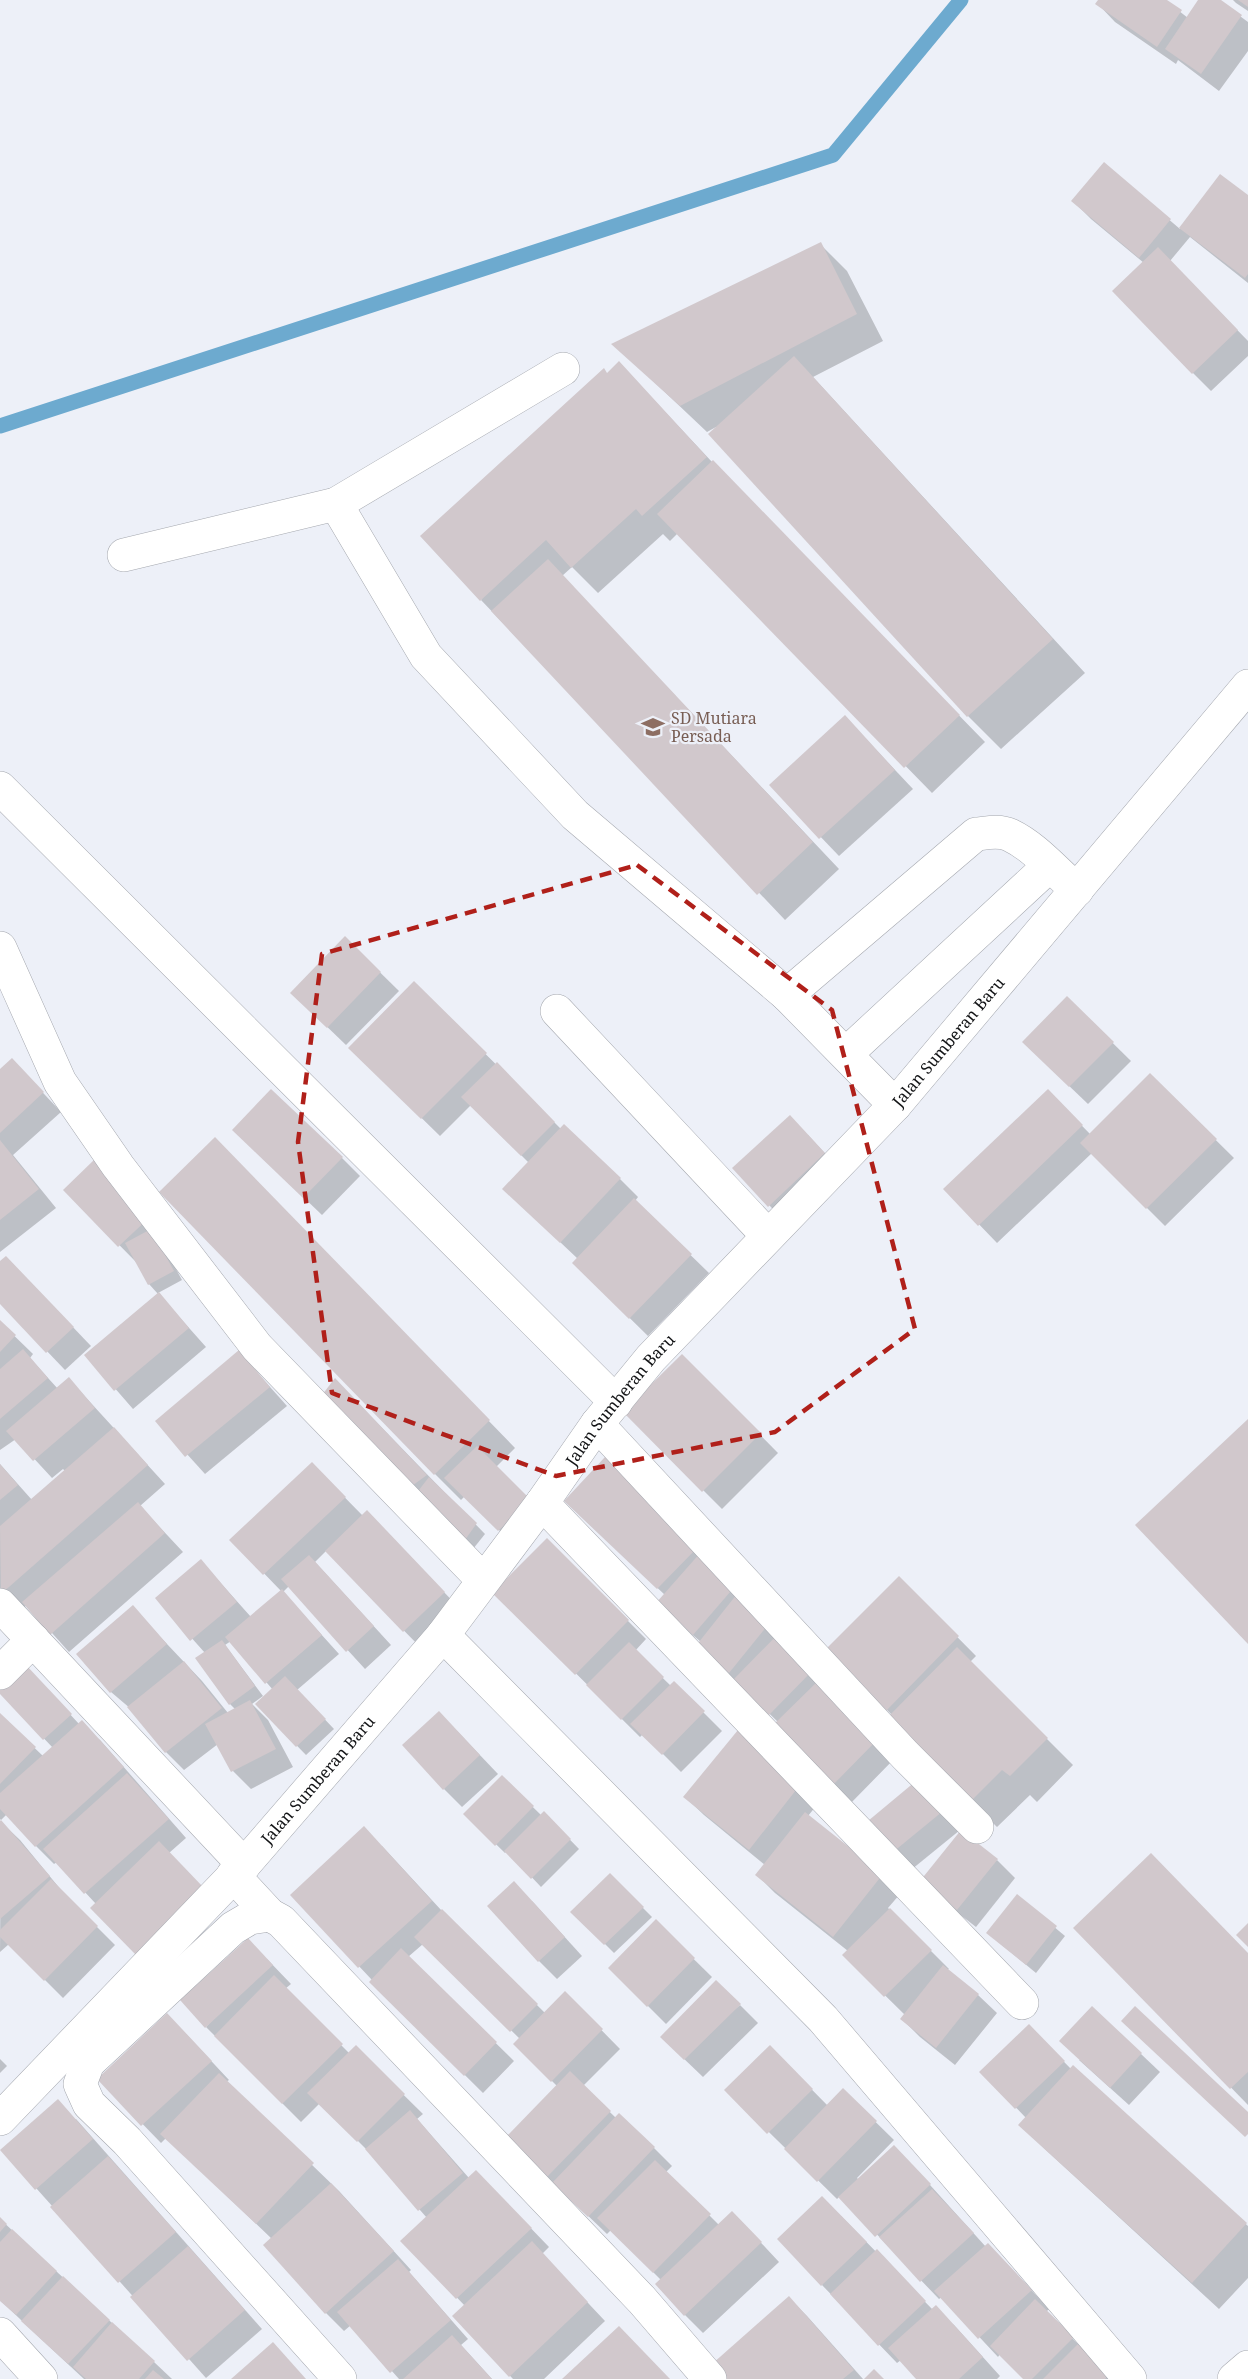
<svg xmlns="http://www.w3.org/2000/svg" width="1248" height="2379" font-family="'Noto Serif',serif">
<rect width="100%" height="100%" fill="#edf0f8"/>
<g fill="#0003">
<path d="M1100 0H1165L1188 18 1200 0H1218L1248 22V51L1219 91 1178 60 1176 64 1115 22 1097 3Z"/>
<path d="M1233 0H1248V11L1236 3Z"/>
<path d="M1104 164 1180 229 1220 176 1248 197V283L1190 237 1170 261 1248 341V356L1211 391 1193 373 1144 263 1091 219 1073 201Z"/>
<path d="M820 244 847 271 883 341 813 377 1085 673 1001 749 968 716 716 427 707 432 614 344Z"/>
<path d="M619 363 713 463 985 742 932 793 678 533 670 541 663 534 598 593 572 567 562 576 839 869 785 920 481 600 608 374Z"/>
<path d="M863 736 913 789 839 856 771 785Z"/>
<path d="M345 938 399 991 346 1045 292 993Z"/>
<path d="M414 983 561 1129 564 1126 620 1179 638 1197 635 1201 709 1273 648 1336 592 1281 578 1259 523 1207 529 1163 471 1105 440 1136 350 1048Z"/>
<path d="M1067 998 1131 1061 1088 1104 1042 1060Z"/>
<path d="M0 1071 30 1079 61 1112 13 1155 56 1208 0 1252Z"/>
<path d="M1150 1075 1234 1158 1165 1226 1092 1153 997 1243 945 1189 1048 1091 1090 1134Z"/>
<path d="M808 1135 842 1172 787 1224 735 1169Z"/>
<path d="M252 1148 342 1158 360 1176 322 1215Z"/>
<path d="M95 1161 161 1242 182 1280 158 1293 206 1347 133 1409 86 1355 158 1294 149 1284 138 1264 65 1190Z"/>
<path d="M241 1166 515 1448 496 1467 517 1548 465 1496 461 1500 435 1474Z"/>
<path d="M0 1263 24 1276 91 1346 65 1370 0 1302Z"/>
<path d="M0 1322 33 1354 30 1358 58 1389 69 1379 165 1484 140 1506 183 1552 69 1652 27 1605 20 1611 0 1590V1464L32 1500 65 1471 63 1469 52 1478 16 1439 0 1450Z"/>
<path d="M239 1352 287 1406 205 1474 157 1421Z"/>
<path d="M682 1356 778 1453 722 1509 625 1412Z"/>
<path d="M353 1398 485 1534 469 1554 414 1499Z"/>
<path d="M606 1459 898 1755 849 1805 778 1722 737 1682 715 1665 701 1642 676 1621 665 1595 584 1519Z"/>
<path d="M312 1464 363 1516 385 1530 462 1611 422 1649 326 1551 315 1562 391 1645 365 1669 289 1586 283 1592 339 1654 297 1690 334 1729 306 1755 257 1705 273 1690 231 1641 225 1645 263 1696 252 1704 268 1720 293 1767 251 1789 233 1771 218 1744 184 1770 166 1752 131 1709 111 1692 78 1654 132 1607 202 1681 228 1713 235 1709 230 1704 205 1653 157 1599 201 1561 251 1617 282 1592 232 1540Z"/>
<path d="M547 1540 646 1639 635 1651 671 1686 674 1683 722 1731 681 1772 643 1734 640 1737 495 1593Z"/>
<path d="M899 1578 976 1656 970 1662 1073 1765 1037 1802 1030 1795 997 1827 888 1719 892 1715 827 1650Z"/>
<path d="M35 1676 79 1724 100 1740 186 1838 169 1853 96 1904 57 1862 54 1864 36 1846 7 1814 1 1820 0 1819V1715L43 1756 53 1748 0 1692Z"/>
<path d="M457 1731 498 1774 462 1807 444 1789Z"/>
<path d="M738 1732 820 1801 808 1816 900 1894 888 1908 949 1969 947 1970 978 1995 997 2013 955 2065 920 2037 902 2019 905 2015 844 1955 848 1951 775 1893 757 1875 765 1865 704 1815 685 1797Z"/>
<path d="M502 1777 541 1815 544 1813 579 1849 541 1887 507 1851 505 1853 465 1814Z"/>
<path d="M922 1778 965 1826 906 1874 864 1826Z"/>
<path d="M1 1822 20 1840 66 1896 115 1945 63 1998 9 1944 0 1952Z"/>
<path d="M382 1846 442 1911 545 2013 565 1993 620 2049 583 2086 616 2118 654 2148 672 2166 666 2172 719 2225 750 2231 779 2262 703 2333 685 2315 661 2280 611 2230 607 2234 507 2138 557 2086 515 2044 520 2039 423 1944 408 1957 514 2061 483 2093 371 1982 372 1980 292 1895Z"/>
<path d="M997 1860 1015 1878 976 1927 940 1899Z"/>
<path d="M610 1875 652 1917 614 1953 573 1912Z"/>
<path d="M1017 1896 1065 1936 1036 1973 997 1941Z"/>
<path d="M532 1901 582 1956 557 1979 539 1961Z"/>
<path d="M656 1922 712 1977 666 2024 610 1968Z"/>
<path d="M1076 1928 1248 1955V2105Z"/>
<path d="M267 1959 291 1984 285 1989 350 2054 356 2048 423 2114 417 2119 469 2178 494 2190 549 2247 542 2254 605 2321 544 2379H513L454 2316 465 2306 403 2241 427 2218 369 2152 320 2103 301 2122 206 2027Z"/>
<path d="M740 2005 758 2023 703 2077 680 2055Z"/>
<path d="M1029 2026 1071 2069 1073 2067 1248 2226V2278L1219 2309 1047 2151 1020 2125 1026 2118 982 2072Z"/>
<path d="M186 2034 229 2080 226 2082 339 2191 411 2270 409 2272 468 2339 461 2345 492 2379H399L351 2325 344 2331 326 2313 272 2239 166 2138 161 2143 99 2079Z"/>
<path d="M770 2047 828 2106 843 2090 894 2140 857 2178 859 2180 912 2165 986 2247 1006 2263 1049 2309 1046 2312 1079 2345 1125 2379H1025L1000 2354 998 2357 942 2297 939 2299 840 2196 837 2199 726 2090Z"/>
<path d="M1141 2054 1160 2072 1129 2105 1079 2060Z"/>
<path d="M0 2059 7 2066 0 2073Z"/>
<path d="M76 2119 262 2329 206 2378 2 2150Z"/>
<path d="M841 2216 933 2310 954 2325 1000 2376 997 2379H918L901 2360 897 2363 822 2285Z"/>
<path d="M0 2219 154 2362 172 2379H84L41 2339 0 2300Z"/>
<path d="M789 2298 807 2316 863 2379H727Z"/>
</g>
<g fill="none" stroke-linecap="round" stroke-linejoin="round">
<path stroke="#6daacf" stroke-width="15" d="M0 426 833 155 961 0"/>
</g>
<g fill="#d1c8cc">
<path d="M1098 0H1167L1182 10 1157 47 1095 4Z"/>
<path d="M1198 0H1221L1242 15 1201 74 1165 49Z"/>
<path d="M1238 0H1248V7Z"/>
<path d="M1104 162 1171 219 1139 258 1071 201Z"/>
<path d="M1220 174 1248 195V274L1245 278 1179 228Z"/>
<path d="M821 242 857 314 680 406 611 344Z"/>
<path d="M1158 247 1238 330 1192 374 1112 291Z"/>
<path d="M794 356 1053 639 967 717 708 434Z"/>
<path d="M619 361 707 457 642 516 636 509 571 568 546 540 480 601 420 536 604 368 607 373Z"/>
<path d="M713 460 960 715 904 768 657 514Z"/>
<path d="M548 559 813 842 757 895 491 611Z"/>
<path d="M845 715 895 770 819 839 769 785Z"/>
<path d="M345 936 381 972 327 1028 290 993Z"/>
<path d="M414 981 487 1053 421 1119 348 1048Z"/>
<path d="M1067 996 1114 1042 1069 1087 1022 1042Z"/>
<path d="M12 1058 44 1092 0 1133V1069Z"/>
<path d="M497 1062 555 1122 521 1156 461 1097Z"/>
<path d="M1150 1073 1217 1139 1146 1209 1080 1143Z"/>
<path d="M271 1089 343 1157 303 1198 232 1130Z"/>
<path d="M1048 1089 1083 1125 978 1226 943 1189Z"/>
<path d="M790 1115 825 1153 768 1207 732 1168Z"/>
<path d="M564 1124 621 1178 560 1243 502 1189Z"/>
<path d="M215 1137 490 1420 434 1475 159 1192Z"/>
<path d="M0 1140 39 1189 0 1220Z"/>
<path d="M95 1159 151 1216 118 1247 63 1190Z"/>
<path d="M634 1198 692 1254 629 1319 572 1263Z"/>
<path d="M151 1229 174 1271 148 1285 125 1243Z"/>
<path d="M6 1256 74 1327 46 1353 0 1304V1261Z"/>
<path d="M159 1292 189 1328 114 1391 84 1355Z"/>
<path d="M0 1320 16 1335 0 1352Z"/>
<path d="M23 1349 48 1378 0 1419V1369Z"/>
<path d="M239 1350 270 1387 185 1457 155 1421Z"/>
<path d="M682 1354 761 1433 702 1492 623 1412Z"/>
<path d="M69 1377 95 1408 33 1461 6 1431Z"/>
<path d="M335 1378 427 1475 405 1491 319 1399Z"/>
<path d="M1248 1419V1644L1135 1525Z"/>
<path d="M114 1427 148 1465 1 1594 0 1526Z"/>
<path d="M477 1446 531 1500 498 1531 444 1478Z"/>
<path d="M605 1457 699 1546 657 1589 564 1501Z"/>
<path d="M312 1462 346 1497 263 1575 229 1540Z"/>
<path d="M0 1464 18 1485 0 1500Z"/>
<path d="M429 1477 477 1523 460 1547 412 1499Z"/>
<path d="M138 1502 165 1533 50 1635 22 1602Z"/>
<path d="M367 1510 445 1592 403 1632 325 1551Z"/>
<path d="M547 1538 629 1620 575 1675 492 1593Z"/>
<path d="M701 1552 737 1584 693 1635 656 1603Z"/>
<path d="M309 1555 374 1626 346 1652 281 1579Z"/>
<path d="M201 1559 237 1602 190 1641 155 1598Z"/>
<path d="M899 1576 959 1636 886 1711 825 1650Z"/>
<path d="M282 1589 322 1635 265 1684 225 1637Z"/>
<path d="M737 1594 771 1621 729 1673 695 1647Z"/>
<path d="M133 1605 167 1644 110 1693 76 1654Z"/>
<path d="M781 1631 817 1666 769 1715 733 1680Z"/>
<path d="M222 1640 255 1686 229 1705 195 1658Z"/>
<path d="M629 1642 664 1677 621 1720 586 1685Z"/>
<path d="M957 1647 1048 1738 1010 1776 1002 1770 970 1802 886 1719Z"/>
<path d="M184 1661 222 1708 165 1753 127 1707Z"/>
<path d="M26 1665 72 1714 43 1740 0 1694V1690Z"/>
<path d="M285 1676 326 1719 296 1747 255 1704Z"/>
<path d="M822 1677 881 1736 830 1788 770 1728Z"/>
<path d="M674 1681 705 1711 662 1755 630 1724Z"/>
<path d="M250 1700 276 1749 231 1772 205 1724Z"/>
<path d="M439 1711 480 1755 443 1790 402 1745Z"/>
<path d="M0 1713 36 1747 0 1784Z"/>
<path d="M82 1720 124 1767 35 1847 0 1809V1793Z"/>
<path d="M738 1730 803 1781 749 1850 683 1797Z"/>
<path d="M127 1773 169 1819 84 1894 43 1849Z"/>
<path d="M502 1775 534 1806 495 1846 463 1814Z"/>
<path d="M922 1776 948 1807 887 1857 862 1826Z"/>
<path d="M544 1811 571 1839 531 1879 504 1851Z"/>
<path d="M805 1812 883 1874 833 1937 755 1875Z"/>
<path d="M1 1820 50 1876 0 1919V1821Z"/>
<path d="M364 1826 432 1901 358 1968 290 1895Z"/>
<path d="M961 1830 998 1859 957 1910 920 1881Z"/>
<path d="M159 1841 204 1888 136 1955 90 1908Z"/>
<path d="M1151 1853 1248 1953V2072L1230 2089 1073 1928Z"/>
<path d="M610 1873 644 1907 604 1945 570 1912Z"/>
<path d="M51 1879 98 1926 44 1981 0 1937V1930Z"/>
<path d="M514 1881 565 1937 538 1962 487 1906Z"/>
<path d="M1017 1894 1057 1926 1026 1965 986 1933Z"/>
<path d="M890 1908 932 1950 884 1997 842 1955Z"/>
<path d="M442 1909 538 2004 510 2032 414 1937Z"/>
<path d="M656 1919 695 1958 647 2007 608 1968Z"/>
<path d="M1248 1923V1947L1236 1935Z"/>
<path d="M248 1938 273 1965 205 2028 180 2000Z"/>
<path d="M401 1948 497 2042 464 2076 369 1982Z"/>
<path d="M943 1965 979 1994 936 2048 900 2019Z"/>
<path d="M274 1975 343 2044 282 2104 214 2036Z"/>
<path d="M716 1980 741 2004 684 2060 660 2037Z"/>
<path d="M565 1991 603 2029 551 2082 513 2044Z"/>
<path d="M1092 2006 1142 2053 1110 2088 1059 2041Z"/>
<path d="M1135 2006 1248 2112V2134L1245 2137 1121 2021Z"/>
<path d="M167 2013 212 2061 141 2126 97 2079Z"/>
<path d="M1029 2024 1065 2061 1015 2109 979 2072Z"/>
<path d="M356 2045 405 2094 357 2142 307 2093Z"/>
<path d="M770 2045 813 2089 767 2134 724 2090Z"/>
<path d="M1073 2065 1247 2223 1192 2283 1018 2125Z"/>
<path d="M570 2071 611 2111 546 2178 505 2138Z"/>
<path d="M219 2073 314 2163 256 2224 160 2134Z"/>
<path d="M843 2088 877 2121 817 2182 784 2149Z"/>
<path d="M58 2099 93 2139 35 2190 0 2150Z"/>
<path d="M410 2110 463 2173 418 2211 365 2149Z"/>
<path d="M619 2113 655 2147 588 2217 552 2183Z"/>
<path d="M894 2145 931 2184 875 2237 838 2197Z"/>
<path d="M108 2156 176 2232 118 2283 50 2207Z"/>
<path d="M655 2160 711 2214 653 2273 597 2218Z"/>
<path d="M476 2170 532 2228 456 2299 400 2241Z"/>
<path d="M331 2183 394 2251 325 2314 263 2245Z"/>
<path d="M932 2189 974 2233 920 2282 879 2237Z"/>
<path d="M822 2196 867 2242 821 2286 777 2239Z"/>
<path d="M732 2211 762 2242 684 2316 655 2284Z"/>
<path d="M0 2217 7 2224 0 2232Z"/>
<path d="M12 2229 57 2271 16 2315 0 2301V2242Z"/>
<path d="M532 2241 588 2302 509 2377 452 2316Z"/>
<path d="M988 2243 1032 2290 978 2339 934 2291Z"/>
<path d="M188 2246 245 2310 187 2361 130 2297Z"/>
<path d="M877 2249 926 2301 878 2346 830 2294Z"/>
<path d="M398 2259 451 2320 390 2373 337 2312Z"/>
<path d="M63 2276 110 2320 68 2364 21 2321Z"/>
<path d="M789 2296 854 2370 843 2379H725L712 2364Z"/>
<path d="M1035 2299 1074 2337 1032 2379H1023L990 2346Z"/>
<path d="M936 2305 983 2357 959 2379H916L888 2348Z"/>
<path d="M112 2322 155 2361 139 2379H86L73 2367Z"/>
<path d="M619 2326 670 2379H562Z"/>
<path d="M452 2335 492 2379H403Z"/>
<path d="M1085 2337 1116 2367 1105 2379H1043Z"/>
<path d="M273 2342 306 2379H231Z"/>
<path d="M874 2369 884 2379H864Z"/>
<path d="M153 2370 164 2379H145Z"/>
</g>
<g fill="none" stroke-linecap="round" stroke-linejoin="round">
<g stroke="#a5a8af" stroke-width="34">
<g id="minor">
<path d="M336 504 426 656 575 815 787 995 895 1105"/>
<path d="M124 555 336 504 563 369"/>
<path d="M0 788 616 1402"/>
<path d="M0 948 60 1082 118 1166 257 1347 483 1580"/>
<path d="M787 995 976 834C987 833 999 830 1010 835 1035 847 1056 872 1077 890"/>
<path d="M557 1011 768 1236"/>
<path d="M846 1054 1049 866"/>
<path d="M597 1424 905 1755 977 1827"/>
<path d="M542 1503 1022 2003"/>
<path d="M0 1605 244 1865"/>
<path d="M443 1635 823 2019 1130 2379"/>
<path d="M0 1673 33 1640"/>
<path d="M233 1875 270 1915 281 1921 642 2300 710 2379"/>
<path d="M270 1915 250 1918 233 1928 88 2063 80 2084 89 2104 127 2141 340 2379"/>
<path id="s1" d="M0 2119 244 1865 443 1635 542 1503 597 1424 651 1358 895 1105 1248 686"/>
<path d="M0 2334 41 2379"/>
<path d="M1234 2379 1248 2367"/>
</g>
</g>
<use href="#minor" stroke="#fff" stroke-width="33"/>
</g>
<path fill="none" stroke="#b0201a" stroke-width="4.5" stroke-dasharray="12 8" stroke-linejoin="round" d="M637 865 832 1010 915 1329 775 1432 556 1476 332 1393 298 1142 322 954Z"/>
<defs>
<g id="school-bare" transform="scale(1.8)"><path d="M0-5L7-2L0 1L-7-2ZM-4 1L0 2.5L4 1V4Q0 6-4 4Z" fill="#8d6e63" stroke="#edf0f8" stroke-width="2.5" paint-order="stroke"/></g>
</defs>
<g fill-rule="evenodd">
<use href="#school-bare" x="653" y="727"/>
</g>
<g text-anchor="middle" dominant-baseline="central" stroke-width="4.5" stroke-linejoin="round" paint-order="stroke">
<g font-size="16" fill="#785e54" stroke="#edf0f8" text-anchor="start">
<text x="671" y="718">SD Mutiara<tspan x="671" dy="18">Persada</tspan></text>
</g>
<g font-size="16" fill="#131416" stroke="#edf0f8">
<text stroke="none"><textPath href="#s1" startOffset="1437">Jalan Sumberan Baru</textPath></text>
<text stroke="none"><textPath href="#s1" startOffset="951">Jalan Sumberan Baru</textPath></text>
<text stroke="none"><textPath href="#s1" startOffset="465">Jalan Sumberan Baru</textPath></text>
</g>
</g>
</svg>
